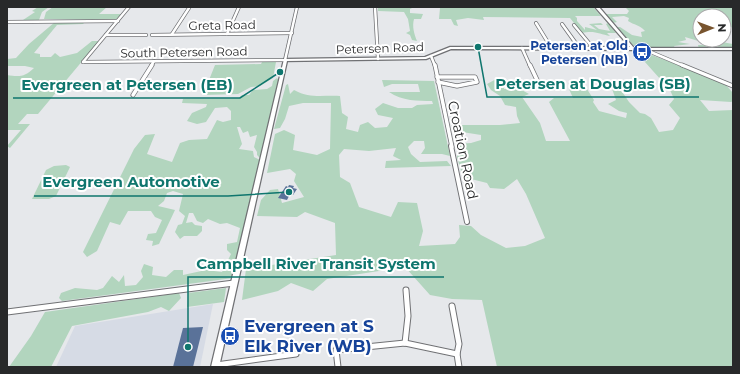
<svg xmlns="http://www.w3.org/2000/svg" width="740" height="374" font-family="Montserrat,sans-serif">
<rect width="100%" height="100%" fill="#e6e8eb"/>
<path fill="#d6dbe5" d="M213 304 200 367H56L75 326Z"/>
<g fill="#b2d5be">
<path d="M38 7H49L42 12 39 20H23L35 12 32 11Z"/>
<path d="M53 7H107L99 14H122L116 20 44 19 46 12Z"/>
<path d="M378 7H414L410 9V13L423 14 421 19H414C412 26 414 34 417 41L412 40 410 35 406 33 410 31 408 19 404 12 378 11Z"/>
<path d="M443 7H593L601 16H575L577 18V21L585 30V27L597 30 589 24 601 23 603 25H594L599 29 610 31 606 24 608 23 616 33H607L610 36C600 34 594 30 582 33L570 18 483 17 484 20 468 18 456 20 458 26 454 25 451 19H439L440 8Z"/>
<path d="M625 7H733V28L731 27H724V16H700V32H697L700 35V40H704L705 43 685 37 686 40 678 42 690 44 674 46 675 48H640L633 45 617 27H620L632 35 642 37 641 32 645 31C640 25 634 25 628 21L629 18 624 16 612 17 617 22 613 23 605 14H627L629 11Z"/>
<path d="M55 22H85L83 24 57 25 34 53 40 54V57H51L55 53 60 57 77 53 92 41H99L38 114H27L18 124H30L10 148 7 146 21 130H7V75C19 77 25 77 34 68L25 66H7V59L16 58 29 44Z"/>
<path d="M710 40C718 40 725 43 733 44V49H699L698 45H712Z"/>
<path d="M641 51 673 63 726 85 733 93V101L731 102 700 100 709 111 733 110V367H497L482 300 452 299 430 295 405 267 327 279 313 291 291 283 278 291 242 300 246 269 336 255 335 223 305 212 297 217 257 216 261 200 270 190 278 189 282 203 304 197 294 181 296 174 290 169 267 173 275 134 284 130 295 135 293 150 317 155 330 149 331 103H303L289 106 285 119 280 128 274 129 286 85 288 84 290 94 294 90C311 99 322 95 340 96L342 113 348 117 346 129 358 132 360 125 368 122 375 128 387 127 393 118 378 115 375 109 383 103 398 108H412L417 105 433 104 432 101C418 101 402 101 389 92H420L418 84H392L384 87 382 80 434 81 450 156 442 154H421L425 148 424 141H414L408 147 411 154 420 162 447 161 451 166 385 168 386 161 401 160 393 156 396 148 369 151 344 149 339 155 340 177 350 183 359 207 391 217 398 202 417 203 423 231 419 246 455 244 460 237 459 225 471 226 481 235 506 248 525 246 545 238 526 194 517 179 504 189 490 188 487 183 463 177 457 157 458 148 456 144 471 143 481 140V135L462 132 456 125H500L520 123 517 116 516 107 505 105 500 96 491 90 487 84 498 78 504 83V89H520L529 94 522 97 540 123 546 141H570L549 102 554 98H573L569 89 574 86H585L594 100 593 102 599 111 626 118 627 113 619 111 608 104 616 100 611 86 617 84 629 102 640 113 645 114 651 118 659 132 673 130 680 118 669 105 674 99 670 90 636 52Z"/>
<path d="M262 62H276L273 78 260 86 251 87 238 94 203 95 215 65 261 64Z"/>
<path d="M277 78 279 81 260 158 257 155V152L254 147 257 135 250 137 248 131 243 133 240 127H237L242 144 239 149 253 151 254 157 260 160 233 278 62 301 59 298 61 293 75 288 97 290 103 288 112 276 119 282 124 275 125 286 136 285 143 277 141 271 144 264 153 267 152 275 166 277 174 270H183V275L206 270 222 272 231 254 227 250V244L237 242 240 228 227 223 220 224 208 219 203 223 197 221 193 213H189L186 223 192 222 195 225 202 226V231L197 236H184L180 239 175 232 178 225 182 224 185 216 179 211 183 194 173 191 167 193 164 201 158 206 175 210 159 244 152 246 153 241 146 240 148 234 156 233 162 220 155 217 151 211H128L120 225 110 222 97 251 87 257 83 252 134 149 145 135 155 134 147 154 172 162 180 143 189 140 207 139 217 120 223 122 231 120V111L227 107 215 108 206 122 197 124 187 121 192 113 206 107 207 104 182 103 183 99 239 98 242 95H249L253 90 267 89 272 86 273 81Z"/>
<path d="M66 165 70 167 56 196 49 199H32L46 170 54 166Z"/>
<path d="M226 288 224 302 187 307 188 293Z"/>
<path d="M179 293 181 298 169 311 161 307 148 312 72 326 51 367H9L31 336 45 312Z"/>
</g>
<g fill="#5a7299">
<path d="M289 185 294 186 293 188 297 189 293 195 290 194 287 200 278 198 286 186 288 187Z"/>
<path d="M203 327 193 367H173L183 328Z"/>
</g>
<g fill="none" stroke-linecap="round" stroke-linejoin="round">
<g stroke="#707174" stroke-width="4">
<g id="street-far3">
<path d="M375 7 378 59"/>
<path d="M7 22 118 21"/>
<path d="M536 23 552 49"/>
<path d="M562 24 580 49"/>
<path d="M574 25 594 49"/>
<path d="M172 34 189 8"/>
<path d="M227 34 239 7"/>
<path d="M106 35H146"/>
<path d="M152 35 292 33"/>
<path d="M522 48 530 66"/>
<path d="M646 50 684 66"/>
<path d="M431 56 435 66"/>
<path d="M83 62 285 60 297 7"/>
<path d="M83 62 129 7"/>
<path d="M151 66 154 61"/>
</g>
</g>
<g stroke="#707174" stroke-width="5">
<g id="street-far2">
<path d="M435 65 452 147"/>
<path d="M530 65 538 82"/>
<path d="M682 65 733 86"/>
<path d="M437 77H475L477 82 457 86 438 82"/>
<path d="M133 95 152 65"/>
</g>
</g>
<g stroke="#707174" stroke-width="6">
<path id="street-far1" d="M451 146 467 222"/>
</g>
<g stroke="#707174" stroke-width="7">
<g id="street">
<path d="M452 306 459 344 457 354 459 367"/>
<path d="M7 312 234 283"/>
<path d="M405 343 408 316 406 290"/>
<path d="M216 365 296 354"/>
<path d="M338 367 336 350 405 343 457 354"/>
</g>
</g>
<g stroke="#707174" stroke-width="2.5">
<path id="secondary" d="M595 7H599L634 48H733V50H636L634 51 632 50 451 49 426 59 287 61 219 367H211L284 59 425 57 450 47H630Z"/>
</g>
<use href="#street-far3" stroke="#fff" stroke-width="2.5"/>
<use href="#street-far2" stroke="#fff" stroke-width="3.5"/>
<use href="#street-far1" stroke="#fff" stroke-width="4"/>
<use href="#street" stroke="#fff" stroke-width="5"/>
<use href="#secondary" fill="#fff" fill-rule="evenodd"/>
</g>
<defs>
<g id="bus-disc" transform="scale(1)"><circle r="9.5" fill="#1a4fb4" stroke="#fff"/><path d="M-5-6H5V4H4V6H2V4H-2V6H-4V4H-5ZM-3.5-4V0h7V-4ZM-3.5 1.2v1.5H-2V1.2ZM2 1.2v1.5H3.5V1.2Z" fill="#fff"/></g>
</defs>
<g fill-rule="evenodd">
<use href="#bus-disc" x="642" y="52"/>
<use href="#bus-disc" x="230" y="336"/>
</g>
<g text-anchor="middle" dominant-baseline="central" stroke-width="4" stroke-linejoin="round" paint-order="stroke">
<g font-size="12" fill="#28292a" stroke="#fff">
<text transform="translate(222 25) rotate(-1)">Greta Road</text>
<text transform="translate(380 48) rotate(-2)">Petersen Road</text>
<text transform="translate(184 52) rotate(-1)">South Petersen Road</text>
</g>
<g font-size="12" font-weight="bold" fill="#164399" stroke="#fff" text-anchor="end">
<text x="628" y="45">Petersen at Old<tspan x="628" dy="14">Petersen (NB)</tspan></text>
</g>
<g font-size="14" fill="#28292a" stroke="#fff">
<text transform="translate(463 150) rotate(78)">Croation Road</text>
</g>
<g font-size="17" font-weight="bold" fill="#164399" stroke="#fff" text-anchor="start">
<text x="244" y="326">Evergreen at S<tspan x="244" dy="20">Elk River (WB)</tspan></text>
</g>
</g>
<path fill="none" stroke="#0f766e" stroke-width="1.5" d="M478 47L487 97H699M280 72L240 98H13M289 192L228 196H34M188 347L188 277H444"/>
<g fill="#0f766e" stroke="#fff" stroke-width="1.5">
<circle cx="478" cy="47" r="4"/>
<circle cx="280" cy="72" r="4"/>
<circle cx="289" cy="192" r="4"/>
<circle cx="188" cy="347" r="4"/>
</g>
<g font-size="15" text-anchor="middle" font-weight="bold" fill="#0f766e" stroke="#fff" stroke-width="4" stroke-linejoin="round" paint-order="stroke">
<text x="593" y="89">Petersen at Douglas (SB)</text>
<text x="127" y="90">Evergreen at Petersen (EB)</text>
<text x="131" y="187">Evergreen Automotive</text>
<text x="316" y="269">Campbell River Transit System</text>
</g>
<rect width="740" height="374" fill="none" stroke="#28292a" stroke-width="16"/>
<g transform="translate(712 28) rotate(89)"><circle r="19" fill="#ffffff" stroke="#a9a9aa"/>
<path d="M0-3L7 15L0 10L-7 15Z" fill="#78542e"/>
<text y="-6" font-size="11" font-weight="bold" text-anchor="middle" fill="#28292a">N</text>
</g>
</svg>
